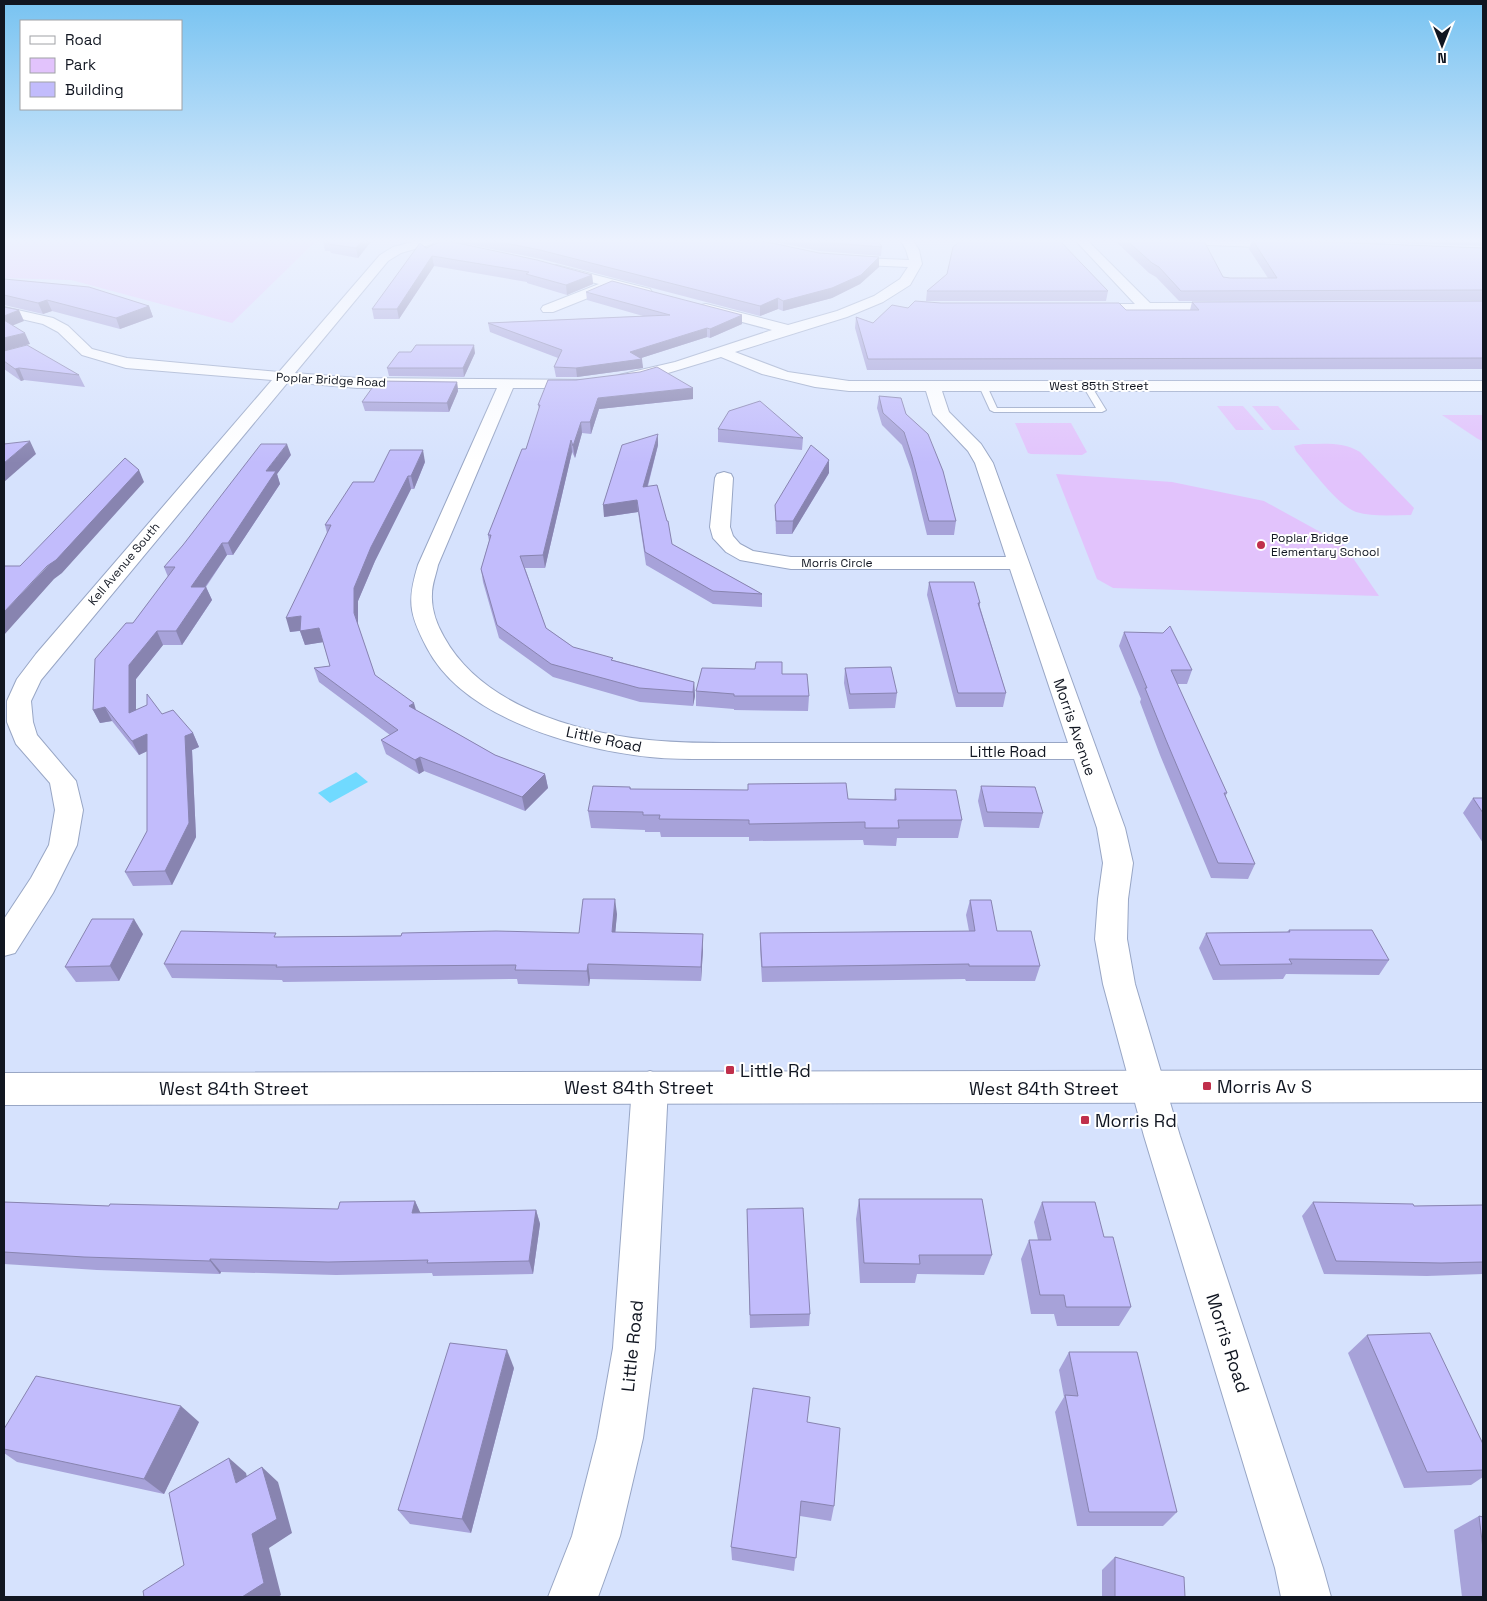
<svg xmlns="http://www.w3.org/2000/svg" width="1487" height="1601" font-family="'Space Grotesk',sans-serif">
<rect width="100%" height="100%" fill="#d6e2fd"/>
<g fill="#e2c3fc">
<path d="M4 239H318L232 323 71 280 4 278Z"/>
<path d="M1217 406H1243L1264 430H1236Z"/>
<path d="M1252 406H1278L1300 430H1272Z"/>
<path d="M1442 415H1483V441L1478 439Z"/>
<path d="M1015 423H1071L1087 452 1082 455 1031 454 1028 453Z"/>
<path d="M1303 444C1322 444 1343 441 1360 452L1414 508 1411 515C1393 515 1373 517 1356 512 1337 505 1310 467 1296 451L1294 446Z"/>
<path d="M1056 474 1172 482 1264 501 1344 545 1379 596 1113 588 1097 579Z"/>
</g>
<path fill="#70daff" d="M356 772 368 782 330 803 318 793Z"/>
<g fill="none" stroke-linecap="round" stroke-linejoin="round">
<g stroke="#98a6c5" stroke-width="2">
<path id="lane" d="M980 384H986L997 408H1096L1083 386 1087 384H1090L1106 410 1102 412H994L990 410 979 386Z"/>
</g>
<g stroke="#98a6c5" stroke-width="2">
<g id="street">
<path d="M424 239H432L434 241 432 244 401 253 388 261 295 373 357 378 591 380 593 383 591 386 585 388H513L438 565C436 575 432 584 432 594 431 609 437 625 444 637 482 706 575 732 649 740 678 743 707 743 736 743 775 743 814 743 853 743 925 743 997 743 1068 743L1010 569H791L740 560 726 552 713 538 710 527 715 478 717 474 724 472 731 474 733 478 730 527 733 536 740 544 753 551 791 557H1006L975 463 968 451 933 414 926 391H849L815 387 762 374 721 357 668 373 625 383 619 381 617 378 619 375 675 362 772 330 701 311 699 308 701 305 706 304 788 325 837 311 874 296 900 279 908 267 841 264 837 263 835 260 837 257 909 260 906 250 900 239H912L919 250 922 264 910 285 883 302 847 317 735 352 788 372 849 381H1483V391H942L949 412 981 444 993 463 1125 828 1133 863 1128 899 1127 939 1135 984 1180 1136 1323 1568 1331 1597H1281L1275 1568 1144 1136 1103 984 1095 939 1098 899 1103 863 1097 828 1074 759H707C688 759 669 759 650 757 576 749 464 719 427 648 409 614 407 601 418 565L497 388H357L288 382 41 680 31 701 33 722 37 735 76 781 83 810 77 845 53 893 15 953 4 956V919L31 878 49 845 55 810 50 783 16 744 7 722V701L17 679 36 654 272 380 126 368 82 355 58 332 43 324 4 315V307L53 318 68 326 92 349 127 358 279 372 380 255 393 247Z"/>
<path d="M1074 239H1086L1150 303H1229L1236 307 1229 311H1082L1080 308 1087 304H1135Z"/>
<path d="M1151 239 1287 240 1293 244 1287 248 1157 243Z"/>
<path d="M556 265 650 289 652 292 645 296 613 288 553 312H543L541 309 543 306 599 284 552 272 550 269Z"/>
<path d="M650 1071 663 1076 668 1087 655 1348 643 1438 620 1536 598 1597H548L572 1536 597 1438 613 1348 632 1087 637 1076Z"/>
</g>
</g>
<g stroke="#98a6c5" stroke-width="2">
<path id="secondary" d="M1483 1070V1102L4 1105V1073Z"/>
</g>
<use href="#lane" fill="#fff" fill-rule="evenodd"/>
<use href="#street" fill="#fff" fill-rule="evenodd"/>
<use href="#secondary" fill="#fff" fill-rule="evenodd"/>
</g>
<g fill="#a7a2d9">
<path d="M327 239H373L358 258 331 253 330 251H325L323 241Z"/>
<path d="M462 239H753L879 267 860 284 832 298 783 311 778 309 760 316 541 259 462 243Z"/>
<path d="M761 239H877L882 247 881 256 819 251Z"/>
<path d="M1113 239H1203L1223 277 1230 278H1268L1249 249 1252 239 1483 248V369L867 370 855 328 856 317 873 323 908 308 941 303 1126 310H1190L1192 302 1483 301V300L1179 301 1156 277 1149 273Z"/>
<path d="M1274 239H1483V247V246Z"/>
<path d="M426 248 592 275 593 284 567 295 527 283V282L434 266 399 319H374L372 309Z"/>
<path d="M947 274 1108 291 1106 301H926L927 291Z"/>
<path d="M4 279 149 306 153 317 120 329 52 311 43 314 4 305V306Z"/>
<path d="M586 292 742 315V324L710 338 707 337 641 358 643 368 577 377H556L554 367 558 358 490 332 488 323 643 316 587 300Z"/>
<path d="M4 351 79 375 85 387 24 380 21 381 4 369Z"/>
<path d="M411 352 475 353 464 377 389 376 387 368Z"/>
<path d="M457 382 458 391 449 412 365 411 362 402Z"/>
<path d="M693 388V399L599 409 591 434 582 433 575 458 572 452 545 568H525L546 628 573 647 613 660 694 682 695 696 693 706 640 702 553 677 499 638 483 582 481 569 489 541 488 535 526 449 539 409 538 405Z"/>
<path d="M879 396 906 414 956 521 954 535H927L911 470 902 445 882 425 877 408Z"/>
<path d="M718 429 803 438 802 450 718 442Z"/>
<path d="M658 434V445L648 486 672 544 762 594V607L713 604 646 565 638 512 604 517Z"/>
<path d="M291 455 277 474 280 484 233 555H227L206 587 212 600 182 645H163L136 679V710L162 714 193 733 199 747 192 750 196 837 172 885 133 886 125 872 147 831V751L139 755 112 721 100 723 93 710 133 623 168 577 164 567Z"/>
<path d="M425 462 414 489H411L375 561 358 601V625L375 675 416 710 495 755 545 774 548 788 525 811 424 771 419 774 386 754 381 740 390 735 319 682 314 668 330 666 323 642 305 645 300 631 290 632 327 533 325 525Z"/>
<path d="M829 473 792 534H776L775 505Z"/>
<path d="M929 582 980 603V607L1006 693 1003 707H956L927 595Z"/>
<path d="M1124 632 1192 670 1187 684H1177L1227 793 1225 797 1255 864 1248 879 1211 878 1160 755 1140 702 1141 699 1119 646Z"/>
<path d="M845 668 897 693 895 708 849 709 844 683Z"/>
<path d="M782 674 809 696 808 711 734 710V709L696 706V691Z"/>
<path d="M981 786 1043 813 1039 828 984 827 978 801Z"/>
<path d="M630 787 631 789 848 799 894 800 895 789 962 820 958 838H897L896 846 864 845 863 840 749 841V837H661L660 832H645V830L591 828 588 811Z"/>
<path d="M1473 798H1483V843L1463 813Z"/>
<path d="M970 900 997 931 1040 966 1035 981H966L965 979 762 982 760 948V933L969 931 966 915Z"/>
<path d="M617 914 615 933 703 949 701 981 590 979 589 986 518 984 517 979 283 982 282 980 172 978 164 964 278 937 579 933Z"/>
<path d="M1289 930 1389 960 1379 975 1286 974 1283 979 1213 980 1199 948 1206 933 1287 932Z"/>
<path d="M143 934 119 981 76 982 65 967Z"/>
<path d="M859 1199 992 1255 984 1275 917 1274 915 1283H860L856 1219Z"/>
<path d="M415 1201 420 1213 536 1210 540 1224 533 1274 433 1276 432 1273 336 1275 221 1272 220 1274 97 1270 4 1264V1202L109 1206 338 1209Z"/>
<path d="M1042 1202 1104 1237 1131 1307 1119 1326H1057L1054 1314H1031L1021 1259 1029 1240H1038L1034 1222Z"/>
<path d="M1313 1202 1414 1206 1483 1205V1274L1427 1276 1324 1274 1302 1216Z"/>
<path d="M747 1209 810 1314 809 1326 750 1328Z"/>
<path d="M1367 1335 1483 1444V1477L1471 1485 1404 1488 1348 1353Z"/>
<path d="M1069 1352 1177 1512 1163 1526H1077L1055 1412 1064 1397 1059 1370Z"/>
<path d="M514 1368 471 1533 410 1524 398 1510Z"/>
<path d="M199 1422 164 1494 17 1462 4 1453V1429Z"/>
<path d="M807 1422 834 1506 831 1521 800 1516 794 1571 732 1560 731 1547Z"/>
<path d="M1479 1516 1483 1517V1597H1462L1454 1530Z"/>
<path d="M1115 1557 1185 1597H1102V1570Z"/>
</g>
<g fill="#8884b0">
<path d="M364 239H373L358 258 356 248Z"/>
<path d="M432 256 434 266 399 319 397 309Z"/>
<path d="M879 257V267L860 284 832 298 783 311V301Z"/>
<path d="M592 275 593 284 567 295 566 285Z"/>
<path d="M778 298V309L760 316V306Z"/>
<path d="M47 300 52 311 43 314 38 303Z"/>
<path d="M149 306 153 317 120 329 116 318Z"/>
<path d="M19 310 24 321 4 329V316Z"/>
<path d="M742 315V324L710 338V329Z"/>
<path d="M707 328V337L635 360 642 359 643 368 577 377 576 368 630 352Z"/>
<path d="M25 333 30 344 4 351V338Z"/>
<path d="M474 345 475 353 464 377 463 368Z"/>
<path d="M19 368 24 380 21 381 15 369Z"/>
<path d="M457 382 458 391 449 412 447 403Z"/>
<path d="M693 388V399L599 409 591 434 590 422 598 398Z"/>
<path d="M581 422 582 433 575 458 573 446Z"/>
<path d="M658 434V445L644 499 643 487Z"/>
<path d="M571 440 572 452 545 568 543 555Z"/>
<path d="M30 441 36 454 4 482V463Z"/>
<path d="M287 444 291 455 277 474 280 484 233 555 228 543 266 471Z"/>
<path d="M423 450 425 462 414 489 411 476Z"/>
<path d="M829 460V473L792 534 793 521Z"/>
<path d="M139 470 144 482 62 573 54 579 4 635V612Z"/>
<path d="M408 476 411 489 375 561 358 601V627L354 613V588L371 547Z"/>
<path d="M637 500 638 512 604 517 603 505Z"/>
<path d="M222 543 227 555 196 600 191 587Z"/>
<path d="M206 587 212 600 182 645 176 631Z"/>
<path d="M301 616 305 630 290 632 286 618Z"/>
<path d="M319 628 324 642 305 645 300 631Z"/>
<path d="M157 631 163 645 136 679V727L129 713V665Z"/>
<path d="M694 682 695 696 693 706V692Z"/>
<path d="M414 703 418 717 409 706Z"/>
<path d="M105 707 112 721 100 723 93 710Z"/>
<path d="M193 733 199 747 192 750 196 837 172 885 165 871 185 736Z"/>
<path d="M147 734 154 748 139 755 132 741Z"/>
<path d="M420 757 424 771 419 774 415 760Z"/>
<path d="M545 774 548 788 525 811 522 797Z"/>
<path d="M615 899 617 914 614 947 612 932Z"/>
<path d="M134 919 143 934 119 981 110 966Z"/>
<path d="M703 934V949L701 981V967Z"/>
<path d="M588 964 590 979 589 986 587 971Z"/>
<path d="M415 1201 421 1214 412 1213Z"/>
<path d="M536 1210 540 1224 533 1274 529 1261Z"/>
<path d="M210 1259 221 1272 220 1274 210 1261Z"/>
<path d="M507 1350 514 1368 471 1533 462 1519Z"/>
<path d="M181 1406 199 1422 164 1494 144 1479Z"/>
<path d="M229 1458 246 1473 252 1498 236 1483Z"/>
<path d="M262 1467 278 1482 292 1533 269 1548 281 1595 278 1597H242Z"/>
</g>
<g fill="#c2bcfc" stroke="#8884b0">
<path d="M327 239H364L356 248 328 244 331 241H323Z"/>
<path d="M485 239H753L819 253 879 257 861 275 832 288 783 301 778 298 760 306 540 250Z"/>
<path d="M804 239H877L882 247 820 242Z"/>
<path d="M963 239H1058L1108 291H927L947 274 953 247Z"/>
<path d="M1125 239H1203L1223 277 1230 278H1277L1252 239 1483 248V290L1181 291 1159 267 1152 263Z"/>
<path d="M444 240 537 260 592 275 566 285 526 274 529 272 432 256 397 309H372L420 243 426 248Z"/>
<path d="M4 279 89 287 149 306 116 318 47 300 38 303 4 295Z"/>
<path d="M612 281 742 315 710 329 707 328 630 352 642 359 576 368 554 367 562 350 488 323 670 315 586 292Z"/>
<path d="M915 301 941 303H1119L1126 310H1199L1192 302 1483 301V358L868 359 856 317 873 323 892 305 908 308Z"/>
<path d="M4 307 19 310 4 316Z"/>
<path d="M4 320 25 333 4 338Z"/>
<path d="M27 345 79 375 19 368 15 369 4 361V351Z"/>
<path d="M416 345H474L463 368H387L399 352H411Z"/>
<path d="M657 367 693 388 598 398 590 422H581L573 446 571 440 543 555 520 556 546 628 573 647 613 658 611 660 694 682 693 692 639 688 551 664 497 625 481 569 491 535H488L522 449H526L540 405H538L548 380H576L640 372Z"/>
<path d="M377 381 457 382 447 403 362 402Z"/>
<path d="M879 396 901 398 906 414 928 434 943 471 956 521H929L912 457 904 432 883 413Z"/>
<path d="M760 401 803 438 718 429 729 411Z"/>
<path d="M658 434 643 487 657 485 667 521H668L672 544 762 594 713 591 645 552 637 500 603 505 622 445Z"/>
<path d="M30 441 4 463V444Z"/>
<path d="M261 444H287L266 471H276L228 543H222L191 587H206L176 631H157L129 665V713L147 705V694L162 714 173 710 193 733 185 736 189 823 165 871 125 872 147 831V734L132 741 105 707 93 710 95 659 126 623H133L175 567H164L183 545Z"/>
<path d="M811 445 829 460 793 521H776L775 505Z"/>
<path d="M390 450H423L411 476H408L371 547 354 588V613L375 675 414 703 409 706 495 755 545 774 522 797 420 757 415 760 381 740 398 730 314 668 330 666 319 628 300 631 301 616 286 618 331 525H325L353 482H374Z"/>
<path d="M125 458 139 470 56 560 47 566 4 612V566H20Z"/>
<path d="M929 582H974L980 603H978L1006 693H958Z"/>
<path d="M1170 626 1192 670H1171L1227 793H1224L1255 864 1218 863 1166 740 1145 688H1147L1124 632 1163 633Z"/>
<path d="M756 662H782V674H807L809 696H734V694L696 691 702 668 755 669Z"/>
<path d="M891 667 897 693 850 694 845 668Z"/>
<path d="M846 783 848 799 896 800 895 789 956 790 962 820H898L899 828H865V822L749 824V820L659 819 660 815H643V812L588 811 593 786 630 787V789L748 790V784Z"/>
<path d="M981 786 1035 787 1043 813 987 812Z"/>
<path d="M1473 798H1483V813Z"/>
<path d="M583 899H615L612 932 703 934 701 967 588 964 587 971 515 970 516 965 276 967 277 965 164 964 181 931 276 933 274 937 401 936 402 933 496 931 579 933Z"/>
<path d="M970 900H991L997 931H1031L1040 966H969V964L762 967 760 933 975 931Z"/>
<path d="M92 919H134L110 966 65 967Z"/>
<path d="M1289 930H1372L1389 960 1289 959 1292 964 1220 965 1206 933 1290 932Z"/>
<path d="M859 1199H982L992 1255H919L920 1264 864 1263Z"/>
<path d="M415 1201 412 1213 536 1210 529 1261 427 1263 428 1260 328 1262 210 1259V1261L84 1257 4 1252V1202L109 1206 110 1204 338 1209 340 1202Z"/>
<path d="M1042 1202H1095L1104 1237H1113L1131 1307H1066L1064 1295H1040L1029 1240H1051Z"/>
<path d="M1313 1202 1413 1204 1414 1206 1483 1205V1262L1441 1263 1336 1261Z"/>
<path d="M803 1208 810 1314 750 1315 747 1209Z"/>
<path d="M1430 1333 1483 1444V1470L1427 1472 1367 1335Z"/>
<path d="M450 1343 507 1350 462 1519 398 1510Z"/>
<path d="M1069 1352H1137L1177 1512H1089L1065 1395 1078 1396Z"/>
<path d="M36 1376 181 1406 144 1479 4 1449V1429Z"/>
<path d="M753 1388 810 1397 807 1422 840 1428 834 1506 801 1501 796 1558 731 1547Z"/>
<path d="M229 1458 236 1483 262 1467 277 1519 252 1534 264 1583 242 1597H144L143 1591 184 1565 169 1493Z"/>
<path d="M1479 1516 1483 1517V1549Z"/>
<path d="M1115 1557 1184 1577 1185 1597H1115Z"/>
</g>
<linearGradient id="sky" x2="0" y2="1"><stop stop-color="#78c3f1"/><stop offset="0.52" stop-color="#edf2fe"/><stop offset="1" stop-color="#edf2fe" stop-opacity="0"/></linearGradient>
<rect width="1487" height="463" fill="url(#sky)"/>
<g fill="#c02f4b" stroke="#fff" stroke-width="2">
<circle cx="1261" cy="545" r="5"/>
<rect x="725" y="1065" width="10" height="10" rx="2.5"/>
<rect x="1202" y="1081" width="10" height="10" rx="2.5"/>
<rect x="1080" y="1115" width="10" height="10" rx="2.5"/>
</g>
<g text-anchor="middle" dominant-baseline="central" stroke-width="4" stroke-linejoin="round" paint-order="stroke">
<g font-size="12" fill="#111621" stroke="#fff">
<text transform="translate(331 380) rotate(3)">Poplar Bridge Road</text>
<text x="1099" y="386">West 85th Street</text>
<text x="837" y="563">Morris Circle</text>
<text transform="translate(124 564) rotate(-50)">Kell Avenue South</text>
</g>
<g font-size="12" fill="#111621" stroke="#fff" text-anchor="start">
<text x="1271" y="538">Poplar Bridge<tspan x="1271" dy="14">Elementary School</tspan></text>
</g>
<g font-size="15" fill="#111621" stroke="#fff">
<text transform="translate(1075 727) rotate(71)">Morris Avenue</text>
<text transform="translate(604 739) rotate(12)">Little Road</text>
<text x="1008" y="751">Little Road</text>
</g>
<g font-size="18" fill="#111621" stroke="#fff" text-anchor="start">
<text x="740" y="1070">Little Rd</text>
<text x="1217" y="1086">Morris Av S</text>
<text x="1095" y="1120">Morris Rd</text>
</g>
<g font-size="18" fill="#111621" stroke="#fff">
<text x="639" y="1087">West 84th Street</text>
<text x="234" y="1088">West 84th Street</text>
<text x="1044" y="1088">West 84th Street</text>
<text transform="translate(1228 1343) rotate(72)">Morris Road</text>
<text transform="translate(632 1346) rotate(-84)">Little Road</text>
</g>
</g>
<rect width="1487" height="1601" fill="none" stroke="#111621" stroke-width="10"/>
<rect x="20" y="20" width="162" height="90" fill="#ffffff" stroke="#a0a2a6"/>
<rect x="30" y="36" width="25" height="8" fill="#ffffff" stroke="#a0a2a6"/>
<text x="65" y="45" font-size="15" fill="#111621">Road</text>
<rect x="30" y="58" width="25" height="15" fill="#e2c3fc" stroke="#a0a2a6"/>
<text x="65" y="70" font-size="15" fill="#111621">Park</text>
<rect x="30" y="82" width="25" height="15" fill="#c2bcfc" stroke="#a0a2a6"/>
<text x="65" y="95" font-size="15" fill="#111621">Building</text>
<g transform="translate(1442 45) rotate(180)" stroke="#ffffff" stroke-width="4" paint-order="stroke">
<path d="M0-4L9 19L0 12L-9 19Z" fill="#111621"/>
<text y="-8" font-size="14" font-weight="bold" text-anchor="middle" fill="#111621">N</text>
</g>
</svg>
